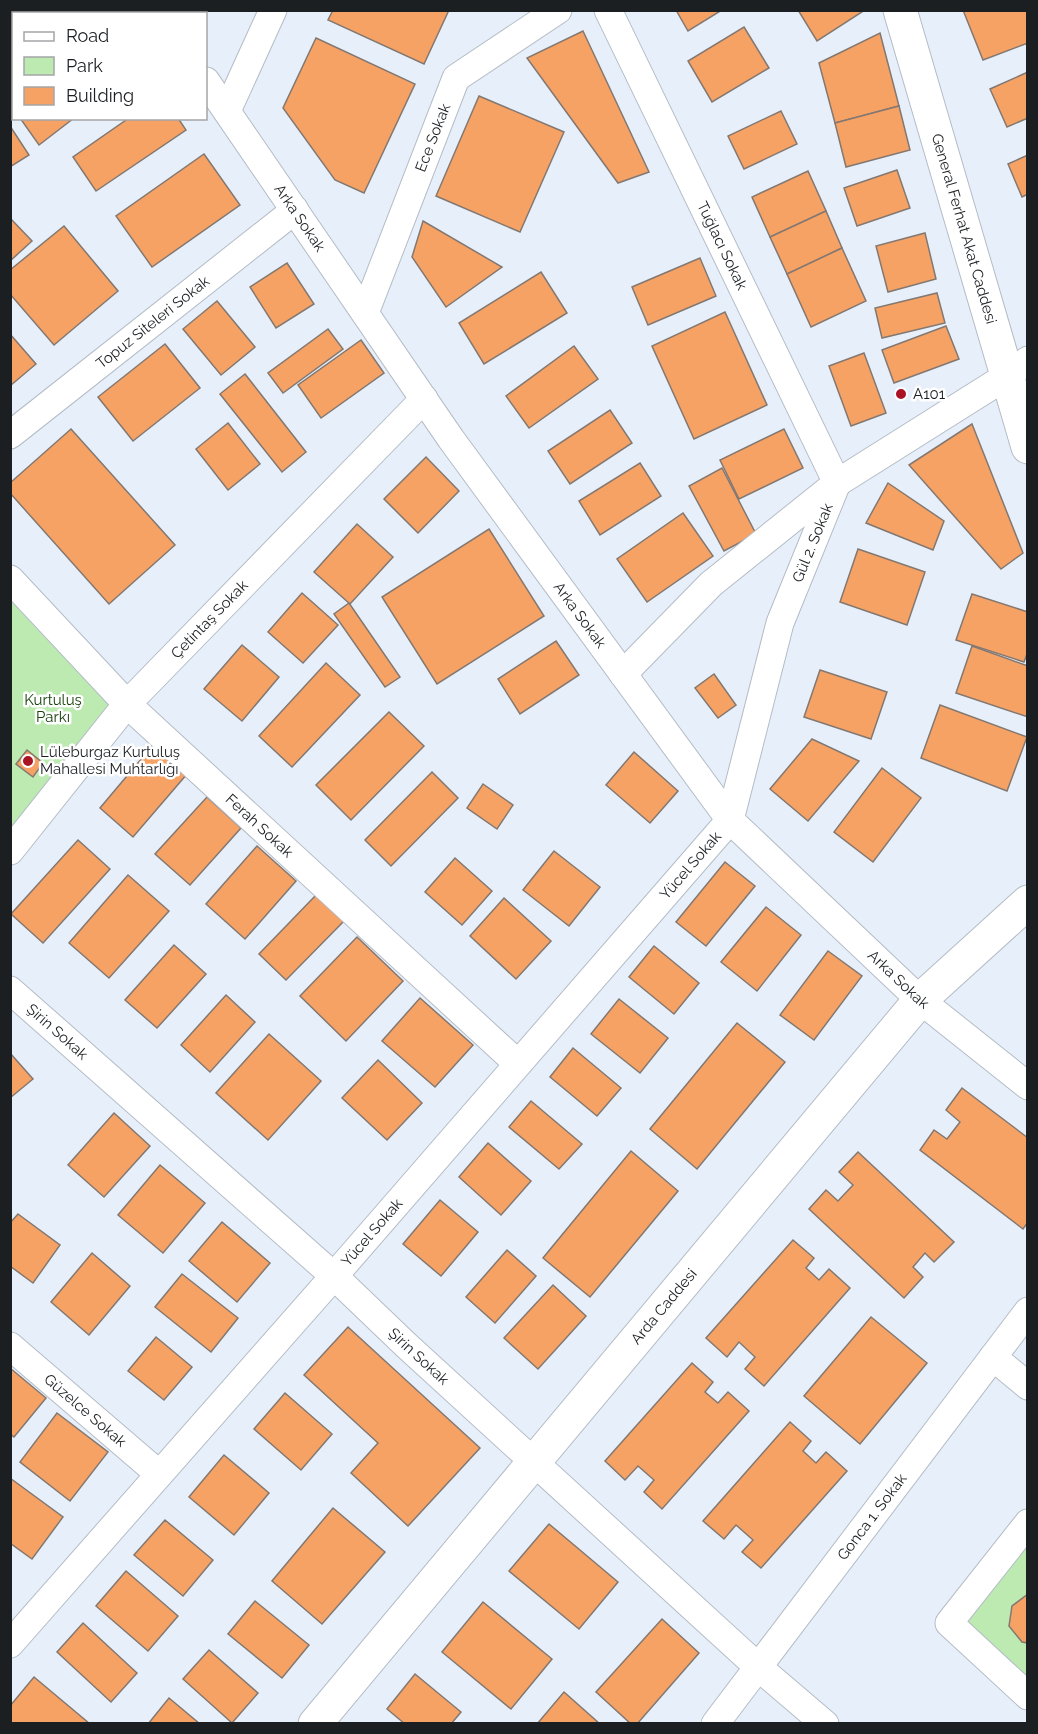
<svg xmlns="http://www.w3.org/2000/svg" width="1038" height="1734" font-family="Raleway,sans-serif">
<rect width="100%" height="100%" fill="#e7f0fa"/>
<g fill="#bceab1">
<path d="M11 601 110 706 11 830 10 601Z"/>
<path d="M1027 1541V1686L961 1624Z"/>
</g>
<g fill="#f7a265" stroke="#837871" stroke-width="1.5">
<path d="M333 10H449L424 64 328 20Z"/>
<path d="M676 10H722L688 31Z"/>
<path d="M798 10H865L817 41Z"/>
<path d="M963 10H1028V43L983 60Z"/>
<path d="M744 27 769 68 712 102 688 61Z"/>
<path d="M583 31 649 172 618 183 527 58Z"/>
<path d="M880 33 899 106 835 123 819 63Z"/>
<path d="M316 38 415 84 364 193 335 180 283 108Z"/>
<path d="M1028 72V118L1007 127 990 89Z"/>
<path d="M479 96 564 132 520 232 436 196Z"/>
<path d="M899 106 910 150 846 167 835 123Z"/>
<path d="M781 111 797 144 744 169 728 136Z"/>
<path d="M20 118H74L39 145Z"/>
<path d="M129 118H178L186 130 96 191 73 157Z"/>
<path d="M10 126 29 155 10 167Z"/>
<path d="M204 154 240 205 152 267 116 216Z"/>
<path d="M1028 155V194L1022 197 1008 164Z"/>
<path d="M897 170 910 208 857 226 844 188Z"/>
<path d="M808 171 826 211 770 237 752 197Z"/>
<path d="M826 211 842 248 787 274 770 237Z"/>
<path d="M11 219 32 241 10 261V220Z"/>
<path d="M423 221 502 267 446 307 412 257Z"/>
<path d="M64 226 118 291 54 345 10 294V270Z"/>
<path d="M925 233 936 279 888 292 876 246Z"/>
<path d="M842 248 866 301 811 327 787 274Z"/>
<path d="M700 258 716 296 648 325 632 287Z"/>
<path d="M287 263 314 304 276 328 250 287Z"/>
<path d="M541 272 567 313 484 364 459 323Z"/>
<path d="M937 293 945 323 882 338 875 308Z"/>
<path d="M217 301 255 347 221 375 183 329Z"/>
<path d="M725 312 767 405 694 439 652 346Z"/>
<path d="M946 326 959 359 894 383 882 350Z"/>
<path d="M328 329 343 349 283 393 268 373Z"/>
<path d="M10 334 36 364 10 386Z"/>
<path d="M361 340 384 373 321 418 298 385Z"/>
<path d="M165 344 200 388 133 441 98 397Z"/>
<path d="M574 346 598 379 529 428 506 396Z"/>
<path d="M864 353 886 413 851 426 829 366Z"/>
<path d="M245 374 306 452 282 472 220 394Z"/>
<path d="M610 410 632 443 570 484 548 451Z"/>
<path d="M228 423 260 464 228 490 196 449Z"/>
<path d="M972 424 1023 553 1001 569 909 465Z"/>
<path d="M71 429 175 545 109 604 10 493V483Z"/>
<path d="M784 429 803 468 739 499 720 460Z"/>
<path d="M426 457 459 491 418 533 384 499Z"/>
<path d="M640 463 661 496 600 535 579 501Z"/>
<path d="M722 468 756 534 724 551 689 486Z"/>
<path d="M888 483 944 521 933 550 866 523Z"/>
<path d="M683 513 713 556 647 602 617 559Z"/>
<path d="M357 524 393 557 350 604 314 572Z"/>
<path d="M489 529 544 616 437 684 382 597Z"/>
<path d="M858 549 925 572 907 625 840 602Z"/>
<path d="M302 593 338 625 303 663 268 632Z"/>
<path d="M972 594 1028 612V651L1024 662 956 640Z"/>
<path d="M349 603 400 677 385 687 334 614Z"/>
<path d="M556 641 579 675 520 714 498 679Z"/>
<path d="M242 645 279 677 242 721 204 689Z"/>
<path d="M972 646 1028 666V717L956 693Z"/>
<path d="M326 663 360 695 292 767 259 736Z"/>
<path d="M820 670 887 692 871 739 804 717Z"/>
<path d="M714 674 736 705 718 718 695 688Z"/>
<path d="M940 705 1027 737 1007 791 921 758Z"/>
<path d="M389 712 424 746 351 820 316 785Z"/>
<path d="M812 739 859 761 808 821 770 789Z"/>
<path d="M153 745 187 774 133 837 100 808Z"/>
<path d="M27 750 43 763 33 777 16 764Z"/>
<path d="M634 752 678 791 650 823 606 785Z"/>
<path d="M882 768 921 798 873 862 834 832Z"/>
<path d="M432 772 458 798 391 866 365 840Z"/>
<path d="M483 784 513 805 497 829 467 808Z"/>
<path d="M207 797 241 828 190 885 155 854Z"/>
<path d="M78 840 110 869 43 943 11 914Z"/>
<path d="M257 846 296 881 245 939 206 904Z"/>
<path d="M554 851 600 887 569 926 523 890Z"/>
<path d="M455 858 492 891 462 925 425 892Z"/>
<path d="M725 862 755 886 706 946 676 922Z"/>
<path d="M128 875 169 911 109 978 69 943Z"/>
<path d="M317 894 344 921 286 980 259 954Z"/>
<path d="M504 898 551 941 516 979 470 936Z"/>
<path d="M766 907 801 935 757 991 721 962Z"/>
<path d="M357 937 403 981 346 1041 300 996Z"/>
<path d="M174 945 206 974 157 1028 125 1000Z"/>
<path d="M654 946 699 983 674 1014 629 977Z"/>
<path d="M828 951 862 976 814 1040 780 1015Z"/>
<path d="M226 995 255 1022 210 1072 181 1045Z"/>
<path d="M420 998 473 1045 435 1087 382 1041Z"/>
<path d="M619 999 668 1038 640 1073 591 1034Z"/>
<path d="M737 1023 785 1062 697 1169 650 1129Z"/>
<path d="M269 1034 321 1081 268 1140 216 1093Z"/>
<path d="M573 1048 621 1088 597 1116 550 1077Z"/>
<path d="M10 1053 33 1079 10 1098Z"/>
<path d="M378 1060 422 1103 387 1140 342 1098Z"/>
<path d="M962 1088 1028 1138V1222L1023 1229 920 1150 934 1130 947 1139 960 1122 946 1110Z"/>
<path d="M531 1101 582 1144 559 1169 509 1127Z"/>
<path d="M114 1113 150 1146 104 1197 68 1165Z"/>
<path d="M488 1143 531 1181 501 1215 459 1177Z"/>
<path d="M631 1151 678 1191 590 1297 543 1258Z"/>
<path d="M858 1152 954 1242 934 1262 925 1253 913 1267 923 1277 904 1298 809 1209 826 1190 838 1201 853 1185 839 1172Z"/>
<path d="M160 1165 205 1203 163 1253 118 1215Z"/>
<path d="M440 1200 478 1232 441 1276 403 1244Z"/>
<path d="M18 1214 60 1245 33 1283 10 1266V1223Z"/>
<path d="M222 1222 270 1263 237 1302 189 1261Z"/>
<path d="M793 1240 814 1258 806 1268 819 1280 829 1269 850 1288 764 1386 745 1369 755 1357 739 1342 727 1357 706 1338Z"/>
<path d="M507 1250 536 1276 495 1323 466 1297Z"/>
<path d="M92 1253 130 1286 89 1335 51 1302Z"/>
<path d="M182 1274 238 1318 211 1352 155 1307Z"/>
<path d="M553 1285 586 1316 538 1369 504 1338Z"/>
<path d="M871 1317 927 1363 860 1444 804 1396Z"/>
<path d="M348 1327 480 1448 408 1526 351 1473 378 1443 304 1375Z"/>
<path d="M156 1337 192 1367 164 1400 128 1371Z"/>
<path d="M692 1363 713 1382 705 1392 718 1403 728 1392 749 1411 662 1509 644 1492 654 1480 638 1466 625 1480 605 1461Z"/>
<path d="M10 1368 46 1398 14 1437 10 1434Z"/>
<path d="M285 1393 332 1434 301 1470 254 1429Z"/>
<path d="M57 1413 108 1452 70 1501 20 1462Z"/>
<path d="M790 1422 811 1441 803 1451 816 1463 826 1452 847 1471 761 1568 742 1552 753 1540 736 1525 724 1539 703 1521Z"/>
<path d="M224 1455 269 1493 234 1535 189 1497Z"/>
<path d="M10 1478 63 1517 32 1559 10 1543Z"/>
<path d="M333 1508 385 1552 322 1624 272 1581Z"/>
<path d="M165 1520 213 1560 183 1596 134 1555Z"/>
<path d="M549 1524 618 1582 579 1629 509 1571Z"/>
<path d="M126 1571 178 1616 148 1651 96 1606Z"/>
<path d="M1028 1594V1643L1022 1642 1009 1626 1012 1606Z"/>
<path d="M255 1601 309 1645 282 1678 228 1634Z"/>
<path d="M483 1602 552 1659 511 1709 442 1652Z"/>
<path d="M662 1619 699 1653 637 1724H631L596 1692Z"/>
<path d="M83 1623 137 1673 111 1702 57 1652Z"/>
<path d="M209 1650 258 1693 232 1723 183 1679Z"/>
<path d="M415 1674 461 1712 451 1724H405L387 1709Z"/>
<path d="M34 1677 90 1724H10V1706Z"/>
<path d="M564 1692 600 1724H537Z"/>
<path d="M169 1698 200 1724H148Z"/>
</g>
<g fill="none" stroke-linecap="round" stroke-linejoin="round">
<g stroke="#b4bcc6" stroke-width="29">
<g id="street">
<path d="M157 10 159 14"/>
<path id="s1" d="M608 10 837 483"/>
<path d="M66 14 70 10"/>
<path d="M10 59 14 57"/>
<path id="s2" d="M206 81 451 439 730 820 920 1000 1028 1086"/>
<path d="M227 111 273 10"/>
<path id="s3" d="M365 313 456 78 558 10"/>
<path id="s4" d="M10 435 295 210"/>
<path id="s5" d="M10 579 127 704 517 1063"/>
<path d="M623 674 711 584 837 483 1007 376 1028 360"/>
<path id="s6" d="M10 851 127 704 424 399"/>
<path id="s7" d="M10 990 334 1276 406 1345 757 1666 825 1724"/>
<path id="s8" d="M10 1346 159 1474"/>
<path d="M993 1357 1028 1386"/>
<path d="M1028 1523 949 1623 1028 1696"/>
<path id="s9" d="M10 1644 334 1276 730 820 780 623 837 483"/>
<path id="s10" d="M715 1724 1028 1311"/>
</g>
</g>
<g stroke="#b4bcc6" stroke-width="35">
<g id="secondary">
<path id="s11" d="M900 10 1028 447"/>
<path id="s12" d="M315 1724 920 1000 1028 902"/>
</g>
</g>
<use href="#street" stroke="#fff" stroke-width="27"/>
<use href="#secondary" stroke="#fff" stroke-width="33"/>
</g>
<g fill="#a91324" stroke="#fff" stroke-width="2">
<circle cx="901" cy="394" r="6"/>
<circle cx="28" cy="761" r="6"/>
</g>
<g text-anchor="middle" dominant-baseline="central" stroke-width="5" stroke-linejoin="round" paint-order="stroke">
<g font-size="15" fill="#1c1f22" stroke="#fff">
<text stroke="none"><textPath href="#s3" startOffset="188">Ece Sokak</textPath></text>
<text stroke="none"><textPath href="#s2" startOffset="166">Arka Sokak</textPath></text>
<text stroke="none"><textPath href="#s11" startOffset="228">General Ferhat Akat Caddesi</textPath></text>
<text stroke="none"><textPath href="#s1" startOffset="262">Tuğlacı Sokak</textPath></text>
<text stroke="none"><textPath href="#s4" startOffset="182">Topuz Siteleri Sokak</textPath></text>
<text stroke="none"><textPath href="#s9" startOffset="1384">Gül 2. Sokak</textPath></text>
<text stroke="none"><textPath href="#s2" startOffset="652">Arka Sokak</textPath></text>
<text stroke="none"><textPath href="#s6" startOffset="306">Çetintaş Sokak</textPath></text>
<text stroke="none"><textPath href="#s5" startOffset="351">Ferah Sokak</textPath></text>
<text stroke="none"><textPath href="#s9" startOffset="1034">Yücel Sokak</textPath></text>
<text stroke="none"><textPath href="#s2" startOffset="1138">Arka Sokak</textPath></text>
<text stroke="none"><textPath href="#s7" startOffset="63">Şirin Sokak</textPath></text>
<text stroke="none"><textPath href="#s9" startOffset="548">Yücel Sokak</textPath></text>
<text stroke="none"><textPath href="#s12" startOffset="544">Arda Caddesi</textPath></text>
<text stroke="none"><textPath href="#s7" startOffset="549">Şirin Sokak</textPath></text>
<text stroke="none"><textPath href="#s8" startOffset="99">Güzelce Sokak</textPath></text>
<text stroke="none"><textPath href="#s10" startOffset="260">Gonca 1. Sokak</textPath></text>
</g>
<g font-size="15" fill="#1c1f22" stroke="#fff" text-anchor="start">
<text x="913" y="394">A101</text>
<text x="40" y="752">Lüleburgaz Kurtuluş<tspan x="40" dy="17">Mahallesi Muhtarlığı</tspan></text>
</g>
<g font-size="15" fill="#18420c" stroke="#fff">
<text x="53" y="700">Kurtuluş<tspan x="53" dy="17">Parkı</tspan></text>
</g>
</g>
<rect width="1038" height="1734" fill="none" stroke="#1c1f22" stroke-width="24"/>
<rect x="12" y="12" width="195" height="108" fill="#ffffff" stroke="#a4a5a7" stroke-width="1.5"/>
<rect x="24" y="32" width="30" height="9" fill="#ffffff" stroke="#a4a5a7" stroke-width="1.5"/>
<text x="66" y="42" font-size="18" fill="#1c1f22">Road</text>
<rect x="24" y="57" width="30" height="18" fill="#bceab1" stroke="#a4a5a7" stroke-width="1.5"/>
<text x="66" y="72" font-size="18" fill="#1c1f22">Park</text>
<rect x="24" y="87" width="30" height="18" fill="#f7a265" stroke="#a4a5a7" stroke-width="1.5"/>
<text x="66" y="102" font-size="18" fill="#1c1f22">Building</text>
</svg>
